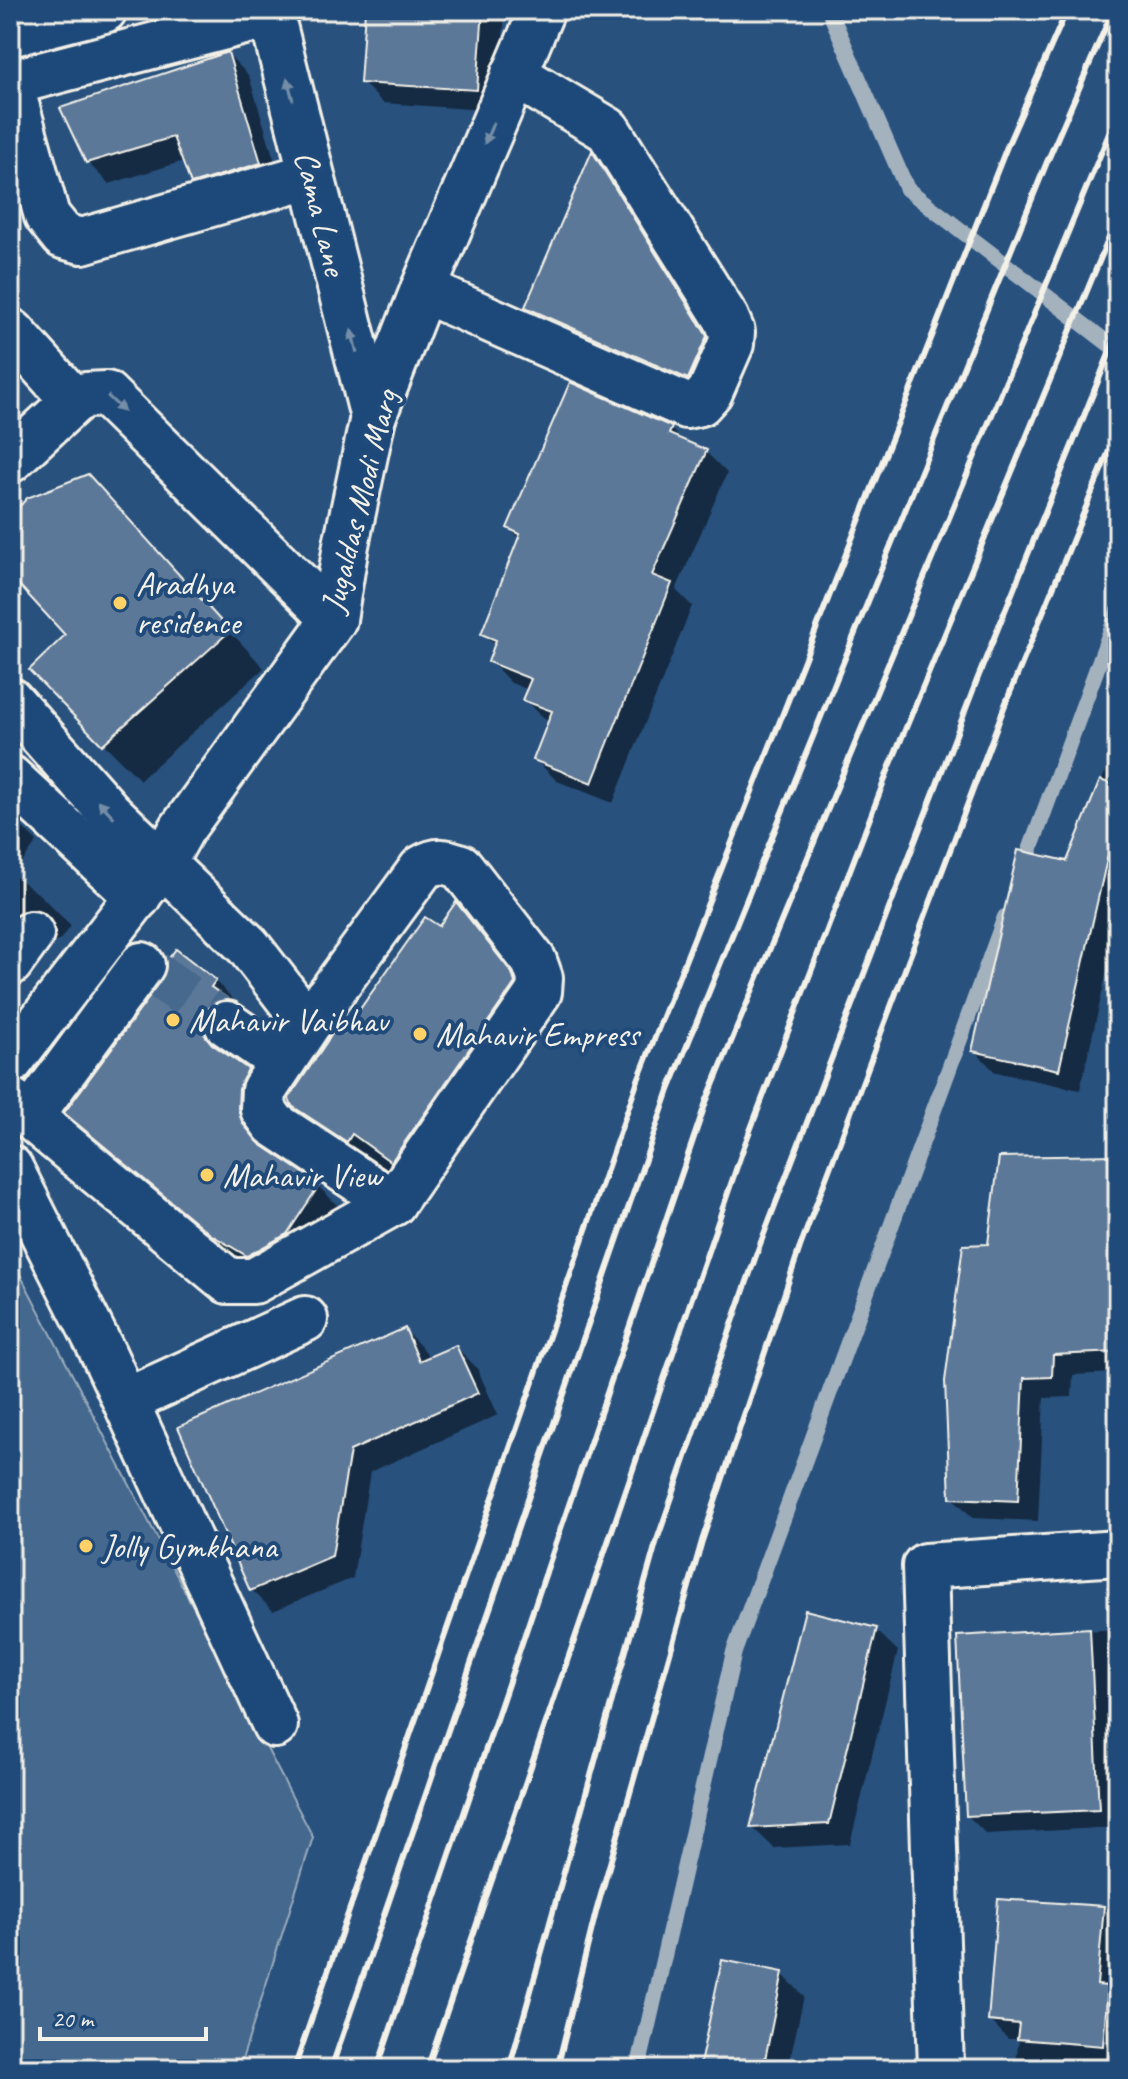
<svg xmlns="http://www.w3.org/2000/svg" width="1128" height="2079" font-family="Caveat,sans-serif">
<rect width="100%" height="100%" fill="#28517e"/>
<filter id="ink" filterUnits="userSpaceOnUse"><feTurbulence type="fractalNoise" baseFrequency=".0125" numOctaves="2"/><feDisplacementMap in="SourceGraphic" scale="16" xChannelSelector="R" yChannelSelector="G"/><feConvolveMatrix kernelMatrix="1 2 1 2 8 2 1 2 1" color-interpolation-filters="sRGB"/></filter>
<g filter="url(#ink)">
<path fill="#45688e" stroke="#9cacbb" stroke-width="2" d="M10 1255 313 1837 239 2069H10Z"/>
<g fill="#0007">
<path d="M367 10H505L498 111 383 103 362 82Z"/>
<path d="M928 10H949L946 18Z"/>
<path d="M228 54 249 76 282 185 214 204 193 182 184 161 109 184 87 162Z"/>
<path d="M592 154 613 175 727 361 709 399 548 328 527 307Z"/>
<path d="M671 429 685 443 706 452 727 473 676 590 692 606 613 803 557 781 536 760 550 723 524 700 529 690 511 683 490 661 496 646 483 634 520 539 509 528Z"/>
<path d="M88 477 264 668 140 780 31 671 68 635 10 572V520Z"/>
<path d="M1118 741V923L1080 1090 995 1072 974 1050 1068 863Z"/>
<path d="M10 815 37 842 13 875 39 894 71 926 59 941 52 943 42 951 21 981 16 992 17 1000 10 1009Z"/>
<path d="M457 905 492 940 547 1011 549 1020 428 1196 388 1169 383 1177 330 1141 293 1105 343 1036 439 929Z"/>
<path d="M215 981 234 1000 220 1041 222 1053 247 1070 266 1089 256 1128 261 1145 318 1186 337 1205 306 1252 268 1274 231 1252 86 1131 67 1112Z"/>
<path d="M1118 1157V1373L1073 1375 1072 1397 1044 1398 1038 1521 973 1518 952 1497 990 1246Z"/>
<path d="M405 1330 426 1352 429 1359 456 1347 477 1368 498 1415 370 1472 353 1578 273 1611 252 1590Z"/>
<path d="M1118 1629V1827L986 1834 968 1816 959 1638Z"/>
<path d="M876 1630 898 1651 850 1844 774 1848 752 1827Z"/>
<path d="M1000 1902 1118 1909V2069H1015L1019 2039H1008L990 2020Z"/>
<path d="M782 1974 804 1996 788 2069H701Z"/>
</g>
<g fill="none" stroke-linecap="round" stroke-linejoin="round">
<g stroke="#a4b2be" stroke-width="16">
<path d="M829 10 907 189 1118 351"/>
<path d="M1022 872 1118 611"/>
<path d="M638 2069 734 1652 1005 917"/>
</g>
</g>
<g fill="#5b7899" stroke="#f4f1e8" stroke-width="2">
<path d="M365 10H483L477 90 360 83Z"/>
<path d="M228 52 261 163 191 184 173 137 86 163 60 108Z"/>
<path d="M592 151 707 336 688 379 525 307Z"/>
<path d="M570 382 672 427 669 434 707 450 652 575 672 583 592 783 533 760 552 711 522 700 531 679 488 662 496 640 481 634 520 534 507 528Z"/>
<path d="M88 474 230 631 102 745 29 670 65 635 10 575V517L27 498Z"/>
<path d="M1100 780 1118 786V811L1059 1070 972 1051 1018 850 1067 861Z"/>
<path d="M456 902 512 973 515 983 391 1162 352 1134 347 1142 292 1106 289 1098 336 1028 343 1033 425 917 439 926Z"/>
<path d="M176 949 216 980 211 987 228 999 217 1001 207 1009 202 1023 204 1034 212 1044 248 1069 239 1089 238 1108 243 1124 260 1144 320 1184 287 1234 247 1256 210 1234 64 1113 162 980 167 969 166 962Z"/>
<path d="M1118 1155V1352L1053 1355 1052 1377 1024 1378 1018 1501 950 1498 945 1381 963 1245 988 1244 999 1157Z"/>
<path d="M405 1328 419 1361 456 1345 478 1393 350 1451 332 1556 250 1591 178 1427Z"/>
<path d="M805 1610 877 1628 829 1824 750 1828Z"/>
<path d="M1090 1628 1099 1810 966 1816 957 1636Z"/>
<path d="M998 1899 1104 1906 1097 1985 1108 1986 1103 2046 1017 2039 1019 2024 988 2021Z"/>
<path d="M722 1960 783 1972 763 2069H699Z"/>
</g>
<g fill="none" stroke-linecap="round" stroke-linejoin="round">
<path stroke="#47698e" stroke-width="44" stroke-dasharray="44 22" stroke-linecap="butt" d="M151 971 227 1024"/>
<g stroke="#f4f1e8" stroke-width="50">
<g id="street">
<path d="M270 10 373 417"/>
<path d="M10 34 104 10"/>
<path d="M10 83 47 216 63 236 82 241 311 175"/>
<path d="M10 83 271 15"/>
<path d="M423 290 686 406 700 403 710 392 731 344 732 332 726 318 608 130 514 74"/>
<path d="M12 332 74 401"/>
<path d="M10 460 74 401 86 395 106 394 334 619"/>
<path d="M10 700 109 812 248 946 308 1024 264 1090 263 1109 274 1124 393 1203 539 992 540 978 534 961 461 867C446 861 437 859 422 868L308 1024"/>
<path d="M10 778 138 897"/>
<path d="M10 963 31 934"/>
<path d="M227 1024 282 1062"/>
<path d="M10 1100 228 1281H254L393 1203"/>
<path d="M30 1117 142 965"/>
<path d="M10 1168 104 1355 275 1725"/>
<path d="M126 1401 305 1319"/>
<path d="M941 2069 925 1566 1118 1553"/>
</g>
</g>
<g stroke="#f4f1e8" stroke-width="50">
<path id="secondary" d="M10 1062 163 863 182 829 334 619 346 545 373 417 423 290 542 10"/>
</g>
<use href="#street" stroke="#1f4a7a" stroke-width="44"/>
<use href="#secondary" stroke="#1f4a7a" stroke-width="44"/>
<g stroke="#f4f1e8" stroke-width="6">
<path d="M294 2069 638 1080 1008 144 1067 10"/>
<path d="M331 2069 669 1090 1047 162 1113 10"/>
<path d="M377 2069 706 1102 1118 112"/>
<path d="M427 2069 743 1149 888 771 1118 216"/>
<path d="M509 2069 656 1543 759 1247 977 680 1118 332"/>
<path d="M557 2069 596 1912 702 1541 800 1247 1005 705 1118 429"/>
</g>
</g>
<defs><path id="oneway-solid" d="M-6-.8H1V-3.2L6.5 0L1 3.2V.8H-6Z" transform="scale(2)"/></defs>
<g fill="#748da6">
<use href="#oneway-solid" transform="translate(290 89) rotate(-104)"/>
<use href="#oneway-solid" transform="translate(489 133) rotate(113)"/>
<use href="#oneway-solid" transform="translate(354 341) rotate(-104)"/>
<use href="#oneway-solid" transform="translate(116 404) rotate(44)"/>
<use href="#oneway-solid" transform="translate(106 809) rotate(-133)"/>
</g>
</g>
<g fill="#ffd166" stroke="#1f4a7a" stroke-width="3">
<circle cx="120" cy="603" r="8"/>
<circle cx="173" cy="1020" r="8"/>
<circle cx="420" cy="1034" r="8"/>
<circle cx="207" cy="1175" r="8"/>
<circle cx="86" cy="1546" r="8"/>
</g>
<g text-anchor="middle" dominant-baseline="central" stroke-width="8" stroke-linejoin="round" paint-order="stroke">
<g font-size="34" fill="#f4f1e8" stroke="#1f4a7a">
<text transform="translate(321 213) rotate(76)">Cama Lane</text>
<text transform="translate(359 501) rotate(-76)">Jugaldas Modi Marg</text>
</g>
<g font-size="34" fill="#f4f1e8" stroke="#1f4a7a" text-anchor="start">
<text x="136" y="583">Aradhya<tspan x="136" dy="39">residence</tspan></text>
<text x="189" y="1020">Mahavir Vaibhav</text>
<text x="436" y="1034">Mahavir Empress</text>
<text x="223" y="1175">Mahavir View</text>
<text x="102" y="1546">Jolly Gymkhana</text>
</g>
</g>
<rect width="1128" height="2079" fill="none" stroke="#1f4a7a" stroke-width="40"/>
<rect x="20" y="20" width="1088" height="2039" fill="none" stroke="#f4f1e8" stroke-width="3" filter="url(#ink)"/>
<path d="M40 2027v12h166v-12" fill="none" stroke="#f4f1e8" stroke-width="4"/>
<text x="52" y="2027" font-size="24" fill="#f4f1e8" stroke="#1f4a7a" stroke-width="6" paint-order="stroke">20 m</text>
</svg>
